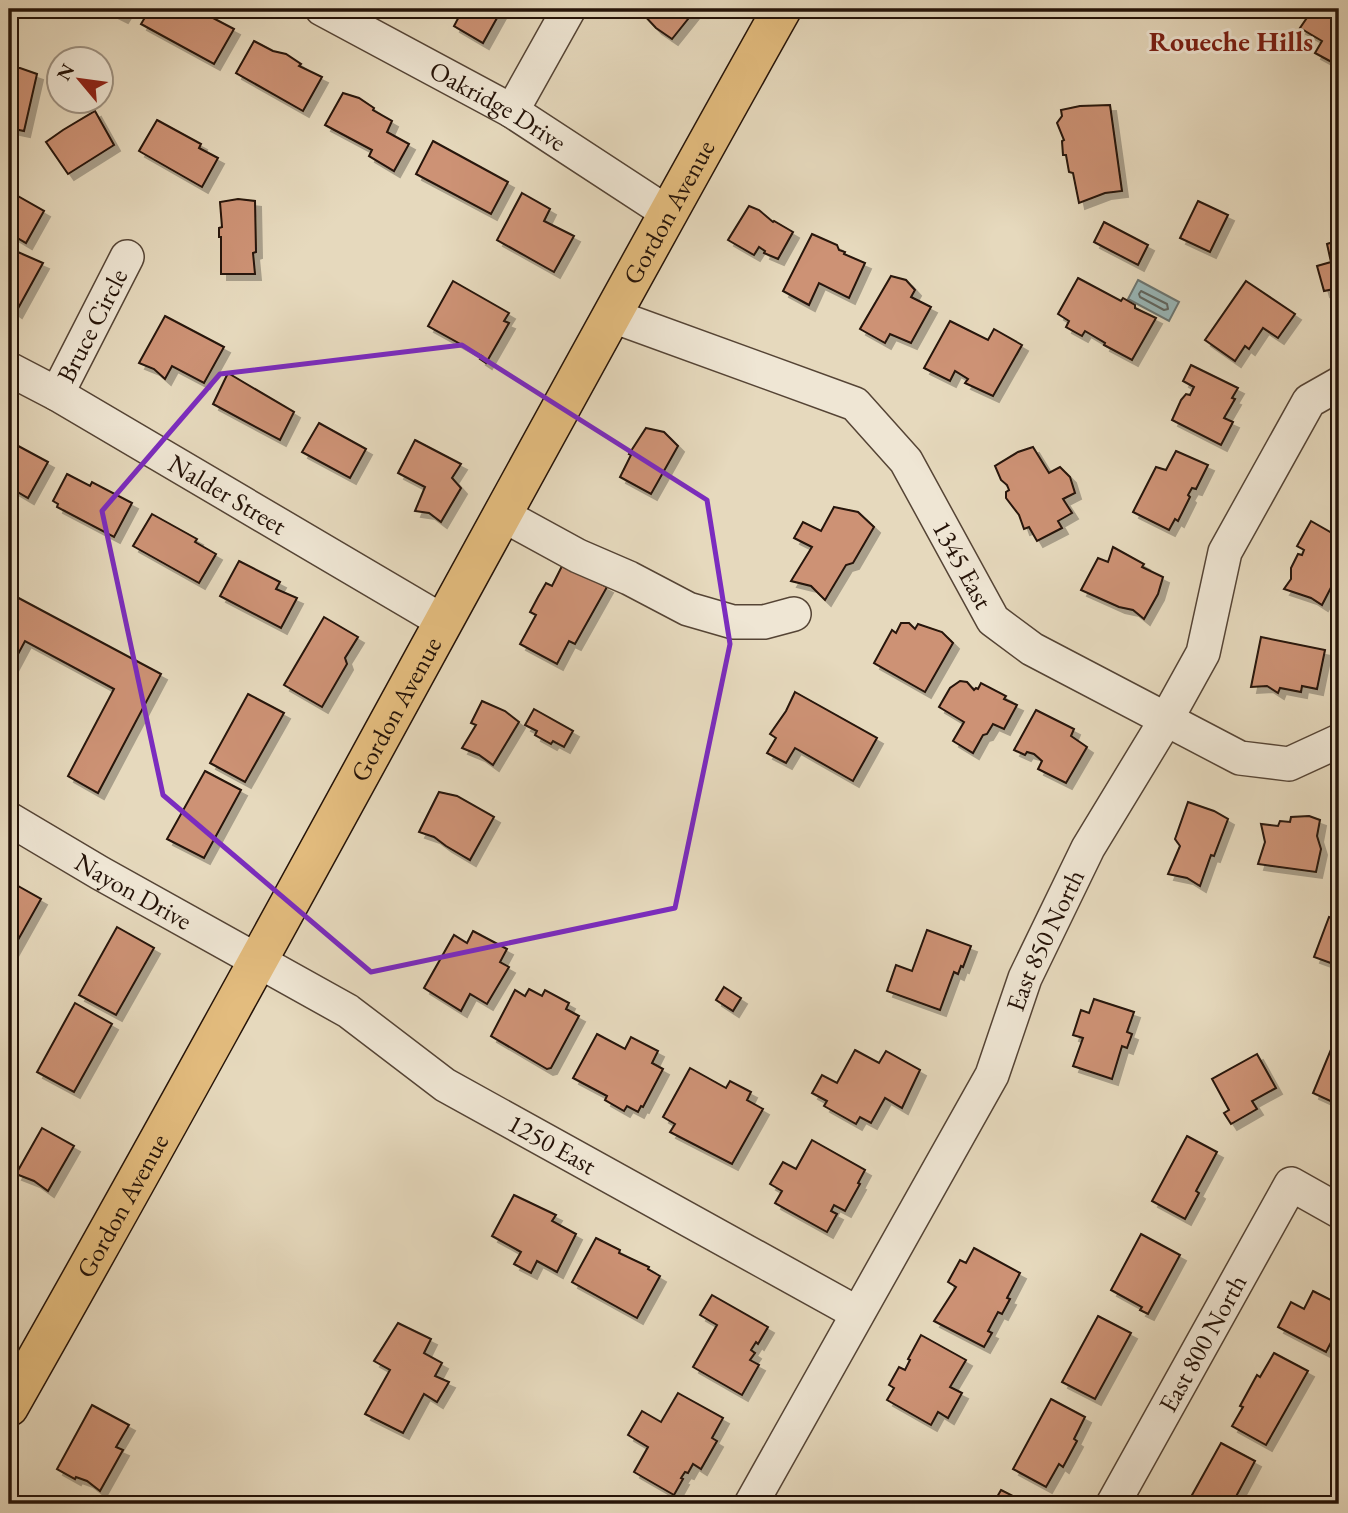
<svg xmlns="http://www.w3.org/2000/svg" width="1348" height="1513" font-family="'EB Garamond',serif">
<defs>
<filter id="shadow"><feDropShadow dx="6" dy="6" stdDeviation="0" flood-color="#0004"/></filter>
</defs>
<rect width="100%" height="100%" fill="#e6d9bd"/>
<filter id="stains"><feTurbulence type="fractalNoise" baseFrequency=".00286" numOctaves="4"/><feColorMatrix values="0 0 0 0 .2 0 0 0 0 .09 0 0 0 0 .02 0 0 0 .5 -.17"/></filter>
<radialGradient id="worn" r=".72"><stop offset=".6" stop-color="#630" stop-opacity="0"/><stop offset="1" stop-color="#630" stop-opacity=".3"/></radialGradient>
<path fill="#99b8ba" stroke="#6b7673" stroke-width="2" d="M1138 280 1179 302 1169 321 1128 299Z"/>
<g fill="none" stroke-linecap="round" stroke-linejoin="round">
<path stroke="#5f6661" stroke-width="2" d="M1141 291 1167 304 1168 309 1164 310 1140 297 1139 294Z"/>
</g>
<g fill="#cd9275" stroke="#251308" stroke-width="2" filter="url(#shadow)">
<path d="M106 9H127L122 17Z"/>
<path d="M150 9H196L234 29 214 64 141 24Z"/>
<path d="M463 9H502L483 43 454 26Z"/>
<path d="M646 9H696L672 39 656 28 642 13Z"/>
<path d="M1313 9H1324L1339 18V66L1315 53 1322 41 1300 28Z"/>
<path d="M254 41 273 51 286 54 301 64 299 66 322 77 303 111 236 73Z"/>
<path d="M9 68H20L37 74 24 131 9 128Z"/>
<path d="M343 93 359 98 374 108 373 110 392 121 387 132 409 144 394 171 369 156 372 150 325 125Z"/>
<path d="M1110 105 1122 191 1105 193 1079 203 1073 173 1069 172 1066 155H1063L1062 141 1064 140 1057 123 1062 116 1061 110 1080 106Z"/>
<path d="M95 111 114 145 68 174 46 142 63 130Z"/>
<path d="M157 120 201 144 199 148 218 158 202 187 139 151Z"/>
<path d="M433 141 508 182 491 214 416 174Z"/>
<path d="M9 191 44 211 26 243 9 233Z"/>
<path d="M522 193 550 209 544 221 574 236 554 272 497 240Z"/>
<path d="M238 199 255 201 256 252 253 253 255 274H221V237H219V228L222 227 220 202Z"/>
<path d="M1198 201 1228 215 1210 252 1180 238Z"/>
<path d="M749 206 759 210 773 222 774 221 793 232 778 259 764 253 765 251 759 247 754 255 728 240Z"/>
<path d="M1104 222 1148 245 1138 265 1094 242Z"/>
<path d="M812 234 837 245 839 250 845 252 844 254 865 263 849 298 819 283 809 305 783 291Z"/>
<path d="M1339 240V288L1324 291 1317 266 1331 262 1327 244Z"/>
<path d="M11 249 43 263 16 312 9 307V254Z"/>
<path d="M891 276 906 280 915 290 911 297 931 307 911 343 890 334 885 343 860 329Z"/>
<path d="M1078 278 1121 301 1123 298 1135 305V308L1156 318 1132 360 1104 345 1105 343 1085 331 1082 336 1066 327 1069 321 1058 314Z"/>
<path d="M453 281 509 313 504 321 509 323 486 363 480 359 482 356 428 326Z"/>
<path d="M1246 281 1295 314 1278 338 1263 328 1249 349 1245 346 1235 361 1205 340Z"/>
<path d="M165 316 224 347 204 383 172 366 165 379 154 369 139 363Z"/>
<path d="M950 321 988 340 994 329 1022 345 993 396 965 383 968 379 955 371 950 381 924 368Z"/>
<path d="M1191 365 1238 388 1232 398 1235 399 1224 418 1233 422 1221 445 1172 420 1181 400 1186 394 1190 395 1194 387 1183 381Z"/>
<path d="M228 373 294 412 280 440 213 404Z"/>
<path d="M319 423 366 449 350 478 302 452Z"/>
<path d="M646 428 664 432 678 446 651 494 620 477 631 455 629 454Z"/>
<path d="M415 440 461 464 452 478 461 488 441 522 429 513 415 511 425 487 398 473Z"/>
<path d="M9 441 48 462 28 498 9 487Z"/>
<path d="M1033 447 1049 473 1060 467 1070 477 1075 493 1063 499 1072 513 1058 521 1062 528 1037 541 1029 527 1024 529 1019 515 1006 498V492L1009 490 1007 485 1001 480 995 466 1018 452Z"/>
<path d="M1176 451 1208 465 1196 489 1192 488 1188 495 1190 497 1178 521 1175 519 1169 530 1133 512 1156 467 1166 470Z"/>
<path d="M67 474 90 486 92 482 132 503 114 537 57 507 58 504 53 501Z"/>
<path d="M834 507 858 512 874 527 853 563 846 565 825 600 811 586 791 581 812 547 794 538 803 522 821 531Z"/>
<path d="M152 514 197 539 195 542 216 554 199 583 133 546Z"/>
<path d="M1311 521 1337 536 1332 546 1339 549V572L1322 605 1311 598 1284 589 1291 579V568L1298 554 1302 555 1304 550 1297 546Z"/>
<path d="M1113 547 1144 564 1142 567 1163 577 1158 594 1144 619 1133 610 1119 607 1081 590 1098 558 1108 562Z"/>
<path d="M239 561 280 582 276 589 297 598 281 628 220 596Z"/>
<path d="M563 564 607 587 575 644 569 641 557 664 520 644 536 615 530 612 538 597 546 583 552 586Z"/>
<path d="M13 595 161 674 98 793 68 776 114 689 25 641 9 671V602Z"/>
<path d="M324 617 358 637 345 658 347 664 322 707 284 685Z"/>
<path d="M901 623H909L915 629 918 624 942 632 953 643 925 692 874 663 892 630 896 633Z"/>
<path d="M1261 637 1325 650 1317 689 1302 686 1301 692 1280 688 1278 693 1267 686 1251 687Z"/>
<path d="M960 681 967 682 974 690 976 688 978 689 981 683 1006 696 1004 699 1017 705 1004 729 993 724 987 734 983 735 973 753 953 741 964 722 939 707 950 688Z"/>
<path d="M795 692 877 738 853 781 795 748 786 763 767 753 776 738 770 734 786 711Z"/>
<path d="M248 694 284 713 245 782 210 763Z"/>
<path d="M482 701 505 711 519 722 493 765 479 755 462 748 476 725 471 723Z"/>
<path d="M534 709 573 731 564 747 553 741 551 744 535 735 537 731 525 725Z"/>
<path d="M1036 710 1074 729 1071 736 1087 747 1066 783 1038 769 1042 761 1034 754 1027 752 1025 755 1014 750Z"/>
<path d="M205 771 241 790 204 858 167 839Z"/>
<path d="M439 792 457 796 494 817 470 860 446 846 434 837 419 832Z"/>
<path d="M1188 802 1214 811 1228 819 1214 856 1211 855 1200 886 1187 878 1168 874 1180 846 1175 839Z"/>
<path d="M1309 816 1320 820 1317 836 1321 849 1316 872 1258 864 1265 842 1261 824 1278 826 1280 821 1290 822 1291 817Z"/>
<path d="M11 882 41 899 9 956V886Z"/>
<path d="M1329 917 1339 921V966L1314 957Z"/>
<path d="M117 927 154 948 116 1015 79 995Z"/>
<path d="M927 930 971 946 963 967 961 966 958 974 954 972 940 1010 887 991 896 965 912 971Z"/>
<path d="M473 931 507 949 500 962 509 967 487 1004 470 994 461 1011 424 988 454 935 467 943Z"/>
<path d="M724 987 741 998 733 1011 716 1000Z"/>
<path d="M529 989 542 996 545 990 569 1003 566 1009 579 1016 551 1068 547 1069 535 1062 491 1036 515 990 525 996Z"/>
<path d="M1094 999 1134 1012 1127 1032 1132 1034 1127 1048 1122 1046 1112 1079 1073 1066 1083 1038 1073 1035 1081 1010 1089 1013Z"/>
<path d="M75 1003 112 1024 74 1092 37 1072Z"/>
<path d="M597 1034 625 1049 631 1037 658 1051 652 1063 663 1069 643 1107 641 1106 638 1112 627 1106 624 1111 605 1100 607 1096 573 1078Z"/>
<path d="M1332 1047 1339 1050V1105L1313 1093Z"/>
<path d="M855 1050 879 1063 886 1051 920 1070 902 1108 885 1098 871 1123 860 1117 856 1124 824 1106 827 1101 812 1093 822 1075 837 1083Z"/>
<path d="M1257 1054 1276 1088 1252 1101 1257 1109 1231 1124 1224 1113 1229 1110 1212 1079Z"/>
<path d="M690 1068 726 1088 730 1081 751 1092 747 1100 763 1109 732 1164 670 1132 675 1124 663 1117Z"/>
<path d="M42 1128 74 1146 48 1191 34 1181 16 1174Z"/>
<path d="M1187 1136 1217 1152 1196 1191 1199 1193 1185 1219 1152 1201Z"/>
<path d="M812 1140 865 1170 858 1183 860 1184 845 1211 834 1205 831 1211 837 1214 827 1232 775 1203 782 1191 770 1184 783 1162 796 1169Z"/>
<path d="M514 1195 556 1215 552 1221 576 1234 557 1272 537 1261 531 1273 514 1264 521 1252 492 1236Z"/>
<path d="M1141 1234 1180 1255 1148 1314 1140 1310 1142 1307 1111 1290Z"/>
<path d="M596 1238 620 1250 619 1253 649 1267 648 1269 660 1276 637 1318 572 1282Z"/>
<path d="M974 1248 1020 1273 1007 1298 1010 1299 1002 1314 998 1312 988 1331 992 1333 984 1347 934 1321 956 1287 948 1282 960 1260 966 1263Z"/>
<path d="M1313 1291 1339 1304V1327L1326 1352 1278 1327 1291 1302 1304 1309Z"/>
<path d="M712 1295 768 1327 758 1344 756 1342 751 1350 755 1353 750 1360 759 1365 742 1395 693 1367 717 1325 700 1315Z"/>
<path d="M1098 1316 1131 1333 1095 1399 1062 1382Z"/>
<path d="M398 1323 431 1339 424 1353 442 1363 435 1376 449 1382 437 1402 424 1394 403 1433 365 1414 390 1370 374 1361Z"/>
<path d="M921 1335 966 1360 950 1387 962 1393 948 1418 938 1412 931 1425 887 1400 894 1388 889 1385 899 1367 905 1370 910 1360 908 1359Z"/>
<path d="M1274 1353 1308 1371 1266 1445 1232 1426 1243 1407 1240 1406 1257 1375 1260 1377Z"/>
<path d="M678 1393 723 1418 712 1438 717 1441 701 1469 693 1464 688 1473 685 1472 681 1478 683 1479 674 1495 634 1472 648 1447 628 1435 642 1411 661 1422Z"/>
<path d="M1051 1399 1085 1417 1074 1439 1077 1441 1063 1467 1059 1464 1046 1487 1013 1469Z"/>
<path d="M92 1405 129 1425 116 1447 123 1450 100 1491 87 1481 76 1477 75 1479 57 1469Z"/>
<path d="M1221 1443 1255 1461 1232 1504H1187Z"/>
<path d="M1001 1490 1019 1499 1028 1504H993Z"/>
</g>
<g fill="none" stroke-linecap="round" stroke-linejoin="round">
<g stroke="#554435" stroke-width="36">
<g id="minor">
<path id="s1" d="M322 9 512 111 668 213"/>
<path d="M512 111 569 9"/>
<path id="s2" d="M613 316 855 404 906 461 993 620 1032 649 1240 758 1289 764 1339 741"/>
<path id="s3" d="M9 369 57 394 444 622"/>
<path id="s4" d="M57 394 127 257"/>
<path d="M503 515 578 556 629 578 688 609 733 622H764L794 614"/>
<path id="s5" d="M9 819 100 873 348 1011 445 1085 857 1313"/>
<path id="s6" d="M751 1504 992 1075 1025 978 1088 848 1167 718 1203 653 1225 552 1309 401 1339 384"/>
<path id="s7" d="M1113 1504 1291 1184 1339 1211"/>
</g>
</g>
<g stroke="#251308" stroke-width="41">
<g id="major">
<path id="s8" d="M9 1407C272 944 521 473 782 9"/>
</g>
</g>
<use href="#minor" stroke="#efe6d4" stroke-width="33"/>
<use href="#major" stroke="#e3bc7e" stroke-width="38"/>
</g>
<path fill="none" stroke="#7b2cbf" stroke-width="5" stroke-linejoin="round" d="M462 345 707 500 730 644 675 908 371 972 163 795 102 511 220 374Z"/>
<g text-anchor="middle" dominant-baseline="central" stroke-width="6" stroke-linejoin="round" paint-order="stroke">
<g font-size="26" fill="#251308" stroke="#efe6d4">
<text stroke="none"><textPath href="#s1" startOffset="201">Oakridge Drive</textPath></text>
<text stroke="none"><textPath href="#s8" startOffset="1365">Gordon Avenue</textPath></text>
<text stroke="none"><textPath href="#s4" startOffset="77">Bruce Circle</textPath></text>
<text stroke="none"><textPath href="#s3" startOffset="252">Nalder Street</textPath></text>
<text stroke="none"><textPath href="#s2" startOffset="452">1345 East</textPath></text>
<text stroke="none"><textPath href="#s8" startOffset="798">Gordon Avenue</textPath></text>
<text stroke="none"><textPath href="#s5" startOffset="144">Nayon Drive</textPath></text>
<text stroke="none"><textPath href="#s6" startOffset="637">East 850 North</textPath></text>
<text stroke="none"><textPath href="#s5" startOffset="634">1250 East</textPath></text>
<text stroke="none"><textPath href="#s8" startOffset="231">Gordon Avenue</textPath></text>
<text stroke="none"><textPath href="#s7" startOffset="184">East 800 North</textPath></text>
</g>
<g font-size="28" font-weight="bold" fill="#7a1f14" stroke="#efe6d4">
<text x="1231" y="41">Roueche Hills</text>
</g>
</g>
<rect width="1348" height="1513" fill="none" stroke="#e6d9bd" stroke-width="35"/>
<rect x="10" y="10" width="1327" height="1492" fill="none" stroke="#251308" stroke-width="3.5"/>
<rect x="18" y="18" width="1313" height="1478" fill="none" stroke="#251308" stroke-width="2"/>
<g transform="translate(80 80) rotate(299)"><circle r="33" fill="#efe6d4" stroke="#9e9282" stroke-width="2"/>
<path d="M0-5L12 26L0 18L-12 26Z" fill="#8f2418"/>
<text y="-10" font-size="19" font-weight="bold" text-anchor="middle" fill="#251308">N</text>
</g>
<rect width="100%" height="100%" filter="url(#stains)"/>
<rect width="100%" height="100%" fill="url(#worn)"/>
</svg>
